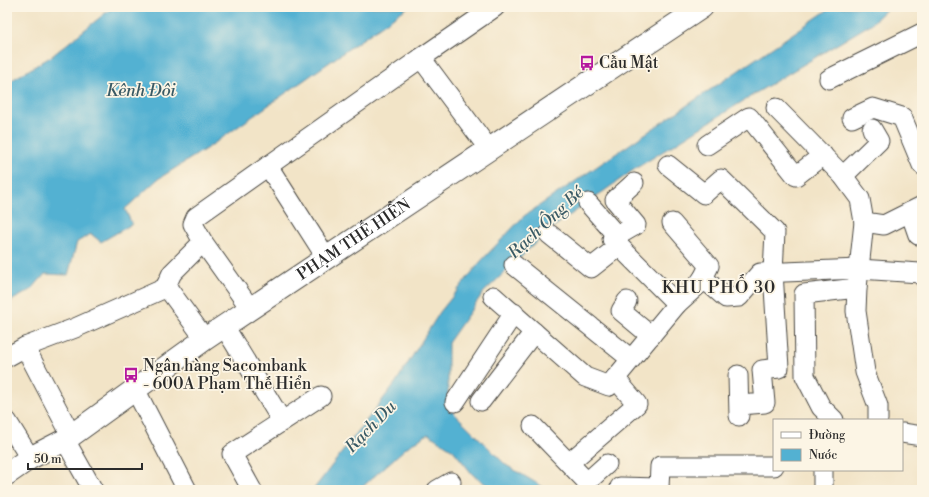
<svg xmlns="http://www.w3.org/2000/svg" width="929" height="497" font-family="'Libre Bodoni',serif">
<rect width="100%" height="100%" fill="#fcf5e5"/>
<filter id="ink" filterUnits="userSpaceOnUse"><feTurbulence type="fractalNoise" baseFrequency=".025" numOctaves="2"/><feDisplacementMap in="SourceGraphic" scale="8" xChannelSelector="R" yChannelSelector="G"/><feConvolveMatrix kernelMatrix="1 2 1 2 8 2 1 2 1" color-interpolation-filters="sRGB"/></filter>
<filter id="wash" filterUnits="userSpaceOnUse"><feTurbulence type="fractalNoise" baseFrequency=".012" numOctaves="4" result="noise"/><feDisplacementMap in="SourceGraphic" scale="16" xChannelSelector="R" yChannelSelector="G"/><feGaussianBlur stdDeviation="0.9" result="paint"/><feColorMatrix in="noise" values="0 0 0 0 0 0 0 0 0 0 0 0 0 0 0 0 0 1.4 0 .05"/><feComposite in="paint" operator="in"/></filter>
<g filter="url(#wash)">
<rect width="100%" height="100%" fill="#f2e4c7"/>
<g fill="#53b1d2" stroke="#3f6e7e">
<path d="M113 7H408L212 145 158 179 125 209 132 224 101 242 91 234 77 242 68 275 45 274 31 290 7 303V83L52 56Z"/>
<path d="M832 7H889L871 24 756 93 635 169 549 230 483 293 448 343V407L506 465 548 490H494L473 475 453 450 428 434 407 447 359 490H313L396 382 440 312 481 261 524 216Z"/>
</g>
</g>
<g filter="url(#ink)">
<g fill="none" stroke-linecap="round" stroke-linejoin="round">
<g stroke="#494742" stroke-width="21">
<g id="minor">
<path d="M421 58 495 7"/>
<path d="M829 79 922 33"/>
<path d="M776 108 843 176 860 199 864 222 857 288 856 311 865 372 878 406V420"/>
<path d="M852 118 873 108 902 117 922 165"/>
<path d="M707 145 749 117 796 176 823 155"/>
<path d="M668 165 704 194 721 179 775 232 773 272 779 368 762 370 765 403 740 405"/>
<path d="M268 166 421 58 488 148"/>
<path d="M843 176 879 141 872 129"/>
<path d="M588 203 617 236"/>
<path d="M910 212 918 235"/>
<path d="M864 222 884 225 922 206"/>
<path d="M672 223 709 266 703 278"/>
<path d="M549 234 591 268 619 246 677 304"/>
<path d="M203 242 250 308"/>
<path d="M619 246 612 239 636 225 615 200 634 183"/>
<path d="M514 265 631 359"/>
<path d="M166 286 172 273 203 242 193 224 196 217 268 166 326 257"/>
<path d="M493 296 585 377 609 386 677 304 697 286 703 278 726 298 739 297 760 273 859 269 920 273 922 276"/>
<path d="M627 301 621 311 651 336"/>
<path d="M224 326 282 421"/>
<path d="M25 347 75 328 163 289 166 286 205 339"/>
<path d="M7 357 25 347 71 435"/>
<path d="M738 375 739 416"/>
<path d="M135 389 187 490"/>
<path d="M481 401 534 332"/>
<path d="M455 402 514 313"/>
<path d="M834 420 821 407 805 376 804 294 857 288"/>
<path d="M7 421 30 458"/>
<path d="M533 426 587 482 607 464"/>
<path d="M902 433 922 436"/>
<path d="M65 440 93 490"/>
<path d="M569 463 637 404 615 378"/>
<path d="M823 470V490"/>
<path d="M620 487 659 488 660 466H774"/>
<path d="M252 490 232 454 321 396"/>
<path d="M437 490 451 482"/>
</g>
</g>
<g stroke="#494742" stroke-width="24">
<g id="major">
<path id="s1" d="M7 474 30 458 65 440 205 339 702 7"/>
</g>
</g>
<use href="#minor" stroke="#fff" stroke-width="19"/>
<use href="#major" stroke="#fff" stroke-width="22"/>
</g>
</g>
<defs>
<g id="bus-bare" transform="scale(1.2)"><path d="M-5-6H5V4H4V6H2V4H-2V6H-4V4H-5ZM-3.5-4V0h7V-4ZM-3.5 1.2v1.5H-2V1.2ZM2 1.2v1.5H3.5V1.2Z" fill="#b5179e" stroke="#fcf5e5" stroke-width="2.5" paint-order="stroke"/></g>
</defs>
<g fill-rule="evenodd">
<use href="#bus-bare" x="587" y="63"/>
<use href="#bus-bare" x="131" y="375"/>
</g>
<g text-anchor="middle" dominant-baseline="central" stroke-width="3.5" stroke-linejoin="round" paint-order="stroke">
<g font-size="16" fill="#2b2b2b" stroke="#fcf5e5" text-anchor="start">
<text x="599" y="63">Cầu Mật</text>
<text x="143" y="366">Ngân hàng Sacombank<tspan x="143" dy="18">- 600A Phạm Thế Hiển</tspan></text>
</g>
<g font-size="16" fill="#2b2b2b" stroke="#fcf5e5">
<text stroke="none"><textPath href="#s1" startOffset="419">PHẠM THẾ HIỂN</textPath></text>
</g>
<g font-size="17" font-style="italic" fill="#395a65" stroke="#fcf5e5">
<text x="141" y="91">Kênh Đôi</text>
<text transform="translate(546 223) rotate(-43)">Rạch Ông Bé</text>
<text transform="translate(371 427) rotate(-46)">Rạch Du</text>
</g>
<g font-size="17" letter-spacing="1" fill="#2b2b2b" stroke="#fcf5e5">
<text x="719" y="288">KHU PHỐ 30</text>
</g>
</g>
<rect width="929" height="497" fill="none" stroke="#fcf5e5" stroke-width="24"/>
<rect x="773" y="419" width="130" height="52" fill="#fcf5e5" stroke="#a8a49b"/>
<rect x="781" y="432" width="20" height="6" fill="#ffffff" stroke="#a8a49b"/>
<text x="809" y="439" font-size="12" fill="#2b2b2b">Đường</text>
<rect x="781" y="449" width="20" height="12" fill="#53b1d2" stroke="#a8a49b"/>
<text x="809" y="459" font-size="12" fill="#2b2b2b">Nước</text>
<path d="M28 463v6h114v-6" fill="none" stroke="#2b2b2b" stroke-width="2"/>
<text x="34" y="463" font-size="12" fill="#2b2b2b" stroke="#fcf5e5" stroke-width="3" paint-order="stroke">50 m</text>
</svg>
